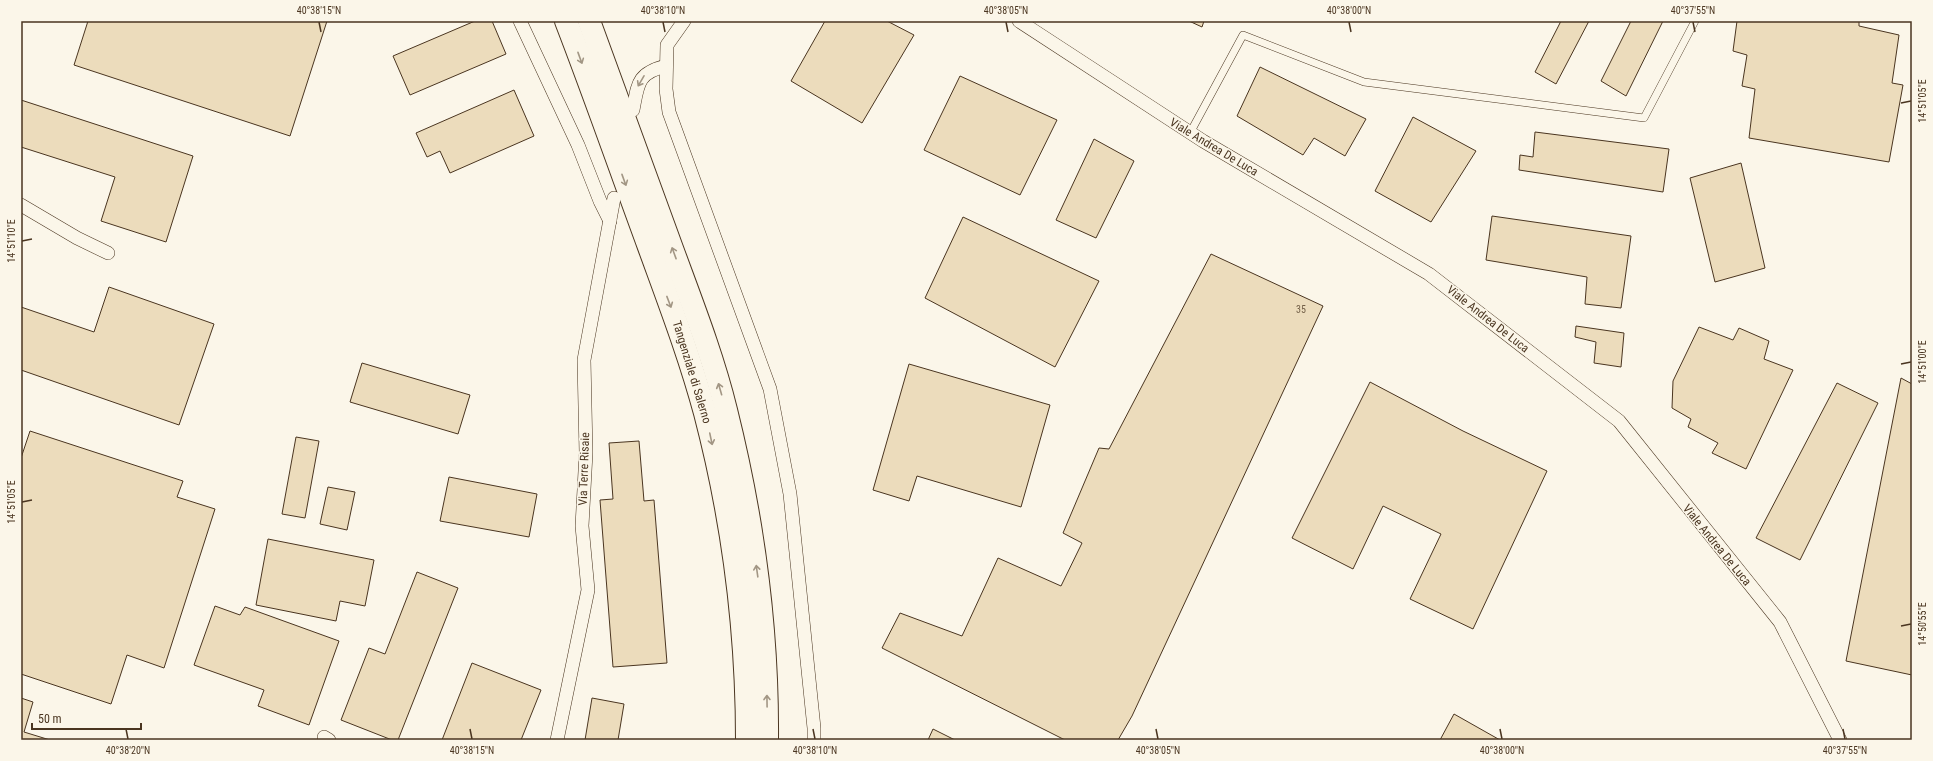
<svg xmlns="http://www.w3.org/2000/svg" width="1933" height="761" font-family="'Roboto Condensed',sans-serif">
<rect width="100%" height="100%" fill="#fbf6e9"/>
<g fill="#ecdcbc" stroke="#4a3520">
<path d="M88 21H327L290 136 74 65Z"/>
<path d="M475 21H492L506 54 410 95 393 56Z"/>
<path d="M825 21H887L914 35 862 123 791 81Z"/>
<path d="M1189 21H1204L1202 27Z"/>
<path d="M1561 21H1589L1556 84 1535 72Z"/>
<path d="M1631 21H1663L1626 96 1601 81Z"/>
<path d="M1737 21H1859V26L1899 35 1892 83 1903 85 1889 162 1749 138 1755 89 1742 86 1747 55 1733 51Z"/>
<path d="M1260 67 1366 119 1345 156 1314 138 1303 155 1237 116Z"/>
<path d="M960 76 1057 120 1020 195 924 150Z"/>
<path d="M514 90 534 136 450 173 440 151 427 157 416 133Z"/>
<path d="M21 100 193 156 166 242 101 221 115 177 21 147Z"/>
<path d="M1413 117 1476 151 1431 222 1375 191Z"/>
<path d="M1535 132 1669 149 1663 192 1519 170 1520 155 1533 157Z"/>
<path d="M1094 139 1134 161 1096 238 1056 220Z"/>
<path d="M1741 163 1765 268 1715 282 1690 178Z"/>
<path d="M1492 216 1631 236 1621 308 1585 304 1587 277 1486 260Z"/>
<path d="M963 217 1099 281 1055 367 925 298Z"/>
<path d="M1211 254 1323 306 1132 716 1118 740H1065L882 648 900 613 962 636 998 558 1061 586 1082 543 1063 533 1099 448 1109 449Z"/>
<path d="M109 287 214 324 179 425 21 370V307L94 332Z"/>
<path d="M1576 326 1624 333 1621 367 1594 363 1596 342 1575 337Z"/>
<path d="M1699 327 1733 340 1739 328 1769 341 1764 359 1793 370 1746 469 1712 453 1718 443 1688 427 1691 419 1672 408 1673 381Z"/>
<path d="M362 363 470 395 458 434 350 402Z"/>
<path d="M909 364 1050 405 1021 507 917 476 909 501 873 490Z"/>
<path d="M1901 378 1912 384V675L1846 661Z"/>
<path d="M1370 382 1463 431 1547 471 1473 629 1410 599 1441 534 1383 506 1353 569 1292 538Z"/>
<path d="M1837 383 1878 403 1800 560 1756 538Z"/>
<path d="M30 431 183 481 177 497 215 509 164 668 127 655 111 704 21 674V458Z"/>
<path d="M296 437 319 441 305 518 282 514Z"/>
<path d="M639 441 644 501 654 500 667 663 613 667 600 500 613 499 609 443Z"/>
<path d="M449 477 537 494 529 537 440 521Z"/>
<path d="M328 487 355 492 347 530 320 524Z"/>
<path d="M268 539 374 560 365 606 340 601 336 621 256 605Z"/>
<path d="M417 572 458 588 398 740H392L341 720 369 648 385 654Z"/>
<path d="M215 606 240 615 245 607 339 641 309 725 258 706 264 690 194 665Z"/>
<path d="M472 663 541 690 521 740H442Z"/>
<path d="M21 698 33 702 24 732 50 740H21Z"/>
<path d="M592 698 624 704 618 740H585Z"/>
<path d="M1454 714 1500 740H1440Z"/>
<path d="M933 729 955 740H928Z"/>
</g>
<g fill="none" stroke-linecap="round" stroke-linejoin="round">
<g stroke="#4a3520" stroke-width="8">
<path id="service" d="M1190 133 1243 35 1364 82 1644 118 1695 21"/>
</g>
<g stroke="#4a3520" stroke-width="14">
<g id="minor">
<path d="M520 21 578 145 600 201 610 221"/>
<path d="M684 21 667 45 666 89 669 112 770 389 790 494 814 728V740"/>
<path d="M1019 21 1203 141 1429 274 1619 421 1780 622 1840 740"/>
<path d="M633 110C638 84 637 73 666 66"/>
<path d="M21 205 77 238 108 253"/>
<path d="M324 737 329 740"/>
<path d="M557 740 588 590 582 526 586 453 584 360 614 198"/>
</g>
</g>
<g stroke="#4a3520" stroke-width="24">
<g id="trunk">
<path d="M566 21C595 96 621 171 649 247 669 302 690 357 705 413 733 520 747 630 747 740"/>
<path d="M589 21C616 95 643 169 670 243 690 298 712 353 726 410 753 518 768 628 767 740"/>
</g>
</g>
<use href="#service" stroke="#fbf6e9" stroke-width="7"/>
<use href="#minor" stroke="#fbf6e9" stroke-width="13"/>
<use href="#trunk" stroke="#fbf6e9" stroke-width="22"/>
</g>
<defs><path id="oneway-shaft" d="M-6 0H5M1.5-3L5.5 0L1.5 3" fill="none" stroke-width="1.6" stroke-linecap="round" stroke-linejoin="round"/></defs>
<g stroke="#a29684">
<use href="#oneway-shaft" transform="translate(580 58) rotate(70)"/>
<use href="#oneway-shaft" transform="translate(641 81) rotate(120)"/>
<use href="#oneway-shaft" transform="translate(624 180) rotate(70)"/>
<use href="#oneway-shaft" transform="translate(674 253) rotate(-110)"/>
<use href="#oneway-shaft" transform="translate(669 302) rotate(69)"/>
<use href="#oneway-shaft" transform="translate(720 389) rotate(-106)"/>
<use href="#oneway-shaft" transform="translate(711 439) rotate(78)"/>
<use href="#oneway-shaft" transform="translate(757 571) rotate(-98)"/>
<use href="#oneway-shaft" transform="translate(767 701) rotate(-91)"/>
</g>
<path fill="none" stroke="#4a3520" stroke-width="1.5" d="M319 22 321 32M663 22 665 32M1006 22 1008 32M1349 22 1351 32M1693 22 1695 32M1901 103 1911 101M22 241 32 239M1901 364 1911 362M22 502 32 500M1901 626 1911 624M126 729 128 739M470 729 472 739M813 729 815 739M1156 729 1158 739M1500 729 1502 739M1843 729 1845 739"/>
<g text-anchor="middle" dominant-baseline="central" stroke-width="3" stroke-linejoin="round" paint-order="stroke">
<g font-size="10" fill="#725f47">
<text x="1301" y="309">35</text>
</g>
<g font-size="12" fill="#4a3520" stroke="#fbf6e9">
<text transform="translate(1214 147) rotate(31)">Viale Andrea De Luca</text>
<text transform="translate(1488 319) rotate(38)">Viale Andrea De Luca</text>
<text transform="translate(692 372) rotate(73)">Tangenziale di Salerno</text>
<text transform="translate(584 469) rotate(-88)">Via Terre Risaie</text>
<text transform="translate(1717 545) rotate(51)">Viale Andrea De Luca</text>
</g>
</g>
<rect width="1933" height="761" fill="none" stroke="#fbf6e9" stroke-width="44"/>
<path d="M32 723v6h109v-6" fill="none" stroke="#4a3520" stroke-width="2"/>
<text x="38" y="723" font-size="12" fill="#4a3520" stroke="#fbf6e9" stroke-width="3" paint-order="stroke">50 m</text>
<rect x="22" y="22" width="1889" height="717" fill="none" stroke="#4a3520" stroke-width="1.5"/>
<g font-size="10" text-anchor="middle" fill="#4a3520">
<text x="319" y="14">40°38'15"N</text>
<text x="663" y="14">40°38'10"N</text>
<text x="1006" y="14">40°38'05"N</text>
<text x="1349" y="14">40°38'00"N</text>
<text x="1693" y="14">40°37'55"N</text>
<text transform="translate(1922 101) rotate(-90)" y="4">14°51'05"E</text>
<text transform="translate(11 241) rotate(-90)" y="4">14°51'10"E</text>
<text transform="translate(1922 362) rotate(-90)" y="4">14°51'00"E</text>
<text transform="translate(11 502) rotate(-90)" y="4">14°51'05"E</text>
<text transform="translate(1922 624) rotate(-90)" y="4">14°50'55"E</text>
<text x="128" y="754">40°38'20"N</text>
<text x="472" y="754">40°38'15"N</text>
<text x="815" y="754">40°38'10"N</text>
<text x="1158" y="754">40°38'05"N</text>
<text x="1502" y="754">40°38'00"N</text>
<text x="1845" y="754">40°37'55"N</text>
</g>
</svg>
